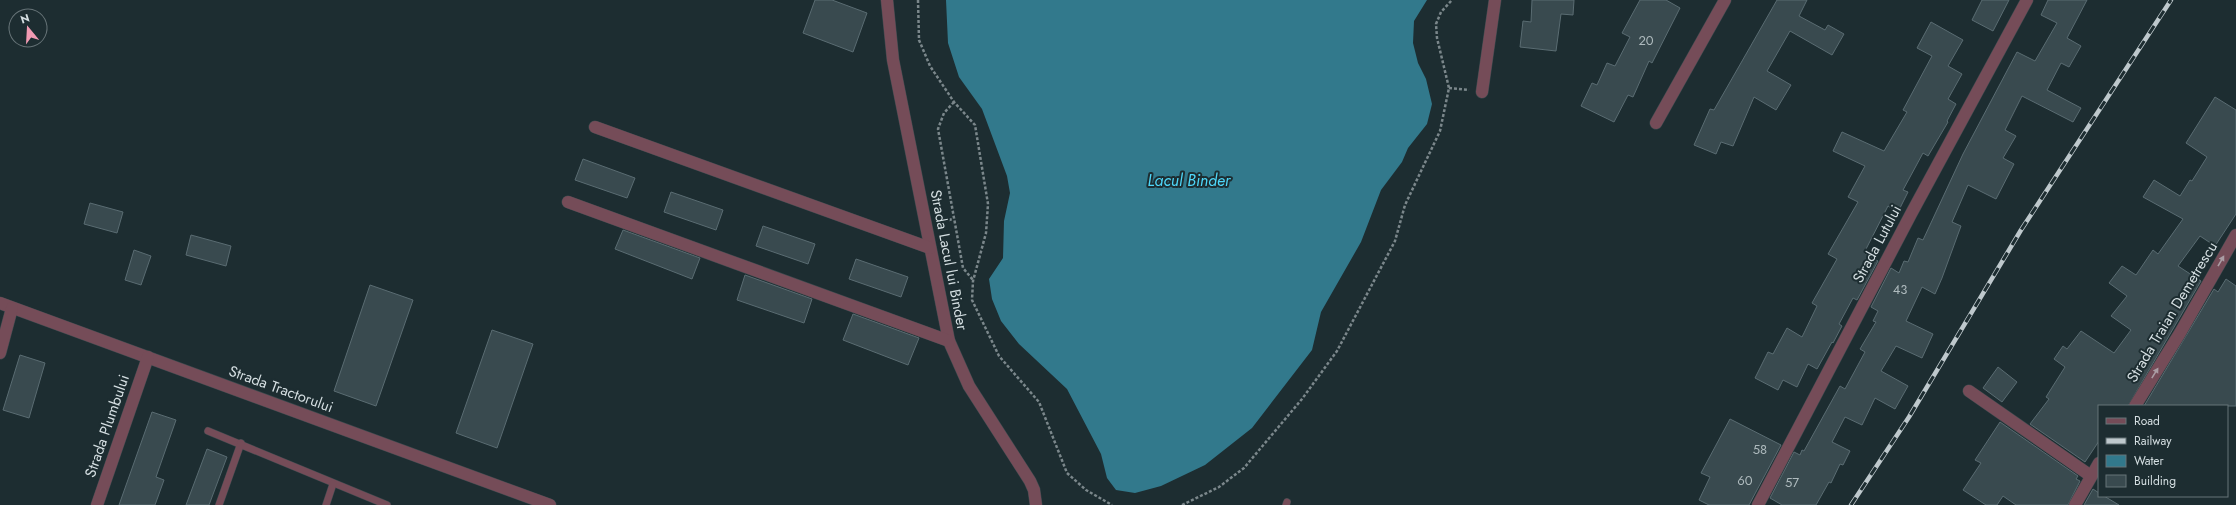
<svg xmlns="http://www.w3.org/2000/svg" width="2236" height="505" font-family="Jost,sans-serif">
<rect width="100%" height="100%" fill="#1d2d31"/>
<path fill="#32798c" d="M946 0H1427L1414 21 1413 43 1418 63 1426 79 1432 104 1427 124 1408 148 1402 162 1381 190 1361 242 1321 312 1312 350 1252 428 1205 465 1161 486 1135 493 1116 490 1107 478 1101 454 1067 389 1019 344 1001 321 992 299 989 279 1003 258 1004 221 1010 193 1007 176 982 109 959 77 948 43Z"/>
<g fill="#394a4f" stroke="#5a6c72">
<path d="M815 0H832L867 13 853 52 803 33Z"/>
<path d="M1532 0H1574L1573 15 1561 14 1556 51 1520 47 1523 21 1531 22Z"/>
<path d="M1640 0H1666L1680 8 1652 63 1649 61 1633 97 1628 95 1614 122 1581 106 1592 83 1597 85 1607 63 1615 66 1630 37 1622 33Z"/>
<path d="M1777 0H1807L1799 16 1825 30 1828 25 1844 34 1832 55 1790 31 1767 71 1791 85 1776 110 1754 97 1733 146 1721 142 1716 154 1694 145 1710 109 1714 110Z"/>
<path d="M1982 0H2009L1993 31 1972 20Z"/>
<path d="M2048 0H2087L2067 38 2081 46 2069 67 2061 63 2047 90 2081 108 2073 122 2022 96 2005 130 2016 136 2003 158 2014 164 1996 199 1968 185 1952 222 1961 226 1942 278 1935 294 1922 287 1906 321 1933 334 1922 358 1896 346 1881 371 1908 386 1895 409 1875 398 1862 425 1845 417 1832 442 1850 451 1843 465 1840 464 1831 483 1829 482 1816 505H1782L1770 498 1794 452 1800 455 1802 450 1804 451 1840 386 1845 389 1865 352 1860 349 1876 322 1873 321 1878 311 1871 307 1891 268 1899 273 1904 261 1908 262 1918 238 1923 240 1963 154 2017 52 2035 61 2057 23 2041 15Z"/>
<path d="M1931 22 1963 40 1948 66 1962 74 1948 99 1956 104 1947 121 1948 122 1928 156 1923 153 1903 190 1908 192 1898 212 1888 206 1864 253 1878 261 1857 300 1853 298 1839 324 1842 326 1833 343 1832 342 1817 369 1808 364 1797 387 1783 380 1778 390 1755 378 1768 352 1773 354 1787 328 1802 337 1817 306 1812 303 1837 259 1828 254 1858 202 1848 197 1865 166 1833 151 1842 132 1884 151 1907 112 1903 110 1932 56 1917 48Z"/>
<path d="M2215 97 2236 110V214L2215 246 2200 236 2178 266 2201 281 2128 406H2099V441L2085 462 2030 424 2049 399 2046 397 2065 367 2054 359 2063 346 2067 349 2081 331 2114 353 2131 330 2111 316 2127 296 2109 283 2122 266 2136 275 2153 250 2158 254 2183 219 2143 197 2154 180 2180 196 2190 180 2192 181 2207 157 2186 143Z"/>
<path d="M583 159 635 178 627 198 575 180Z"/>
<path d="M671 192 723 210 716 230 664 212Z"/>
<path d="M90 203 123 212 117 233 84 224Z"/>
<path d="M763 226 815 244 808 264 756 246Z"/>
<path d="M623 230 700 258 692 279 615 249Z"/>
<path d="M191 235 231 246 226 266 186 255Z"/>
<path d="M134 250 151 256 141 285 125 280Z"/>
<path d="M856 259 908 277 901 297 849 279Z"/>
<path d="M745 275 812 299 804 323 737 300Z"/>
<path d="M2226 279 2236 286V406H2144L2214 289 2218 292Z"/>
<path d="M370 285 413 300 376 406 334 391Z"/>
<path d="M853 314 919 338 908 365 843 340Z"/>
<path d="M492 330 533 344 497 448 456 433Z"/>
<path d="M20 355 45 363 29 418 3 410Z"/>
<path d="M1998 367 2017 382 2002 402 1983 388Z"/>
<path d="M152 412 176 420 156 477 164 480 155 505H119Z"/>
<path d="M1730 419 1781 445 1749 505H1709L1699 500 1710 477 1701 473Z"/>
<path d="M2000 422 2078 476 2076 479 2080 481 2068 505H2016L2003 496 1997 505H1986L1963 490 1981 463 1975 460Z"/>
<path d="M207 449 227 457 209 505H186Z"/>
<path d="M2093 489 2099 493V496H2104L2119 505H2084Z"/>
</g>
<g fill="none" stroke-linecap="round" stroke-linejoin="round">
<g stroke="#3a494d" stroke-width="8">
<g id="lane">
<path d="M208 431 387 505"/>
<path d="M219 505 241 443"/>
<path d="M326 505 333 484"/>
<path d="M1286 505 1287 502"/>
</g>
</g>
<g stroke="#3a494d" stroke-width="13">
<g id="street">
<path d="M887 0 893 60 949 341 969 386 1030 481 1034 490 1036 505"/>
<path d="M1482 92 1495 0"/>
<path d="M1656 123 1725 0"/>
<path d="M595 127 930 248"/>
<path d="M568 202 949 341"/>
<path d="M0 303 550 505"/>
<path d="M0 353 12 308"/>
<path d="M1969 391 2091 476"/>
<path d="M2135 406 2180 333 2236 235"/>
<path d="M97 505 148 357"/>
<path d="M1758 505 1911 214 2027 0"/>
<path d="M2075 505 2099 463"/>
</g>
</g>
<g stroke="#7b878b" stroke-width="2.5" stroke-dasharray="3 2" stroke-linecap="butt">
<path d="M918 0 919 40 930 66 954 102 975 125 988 204 986 233 973 281 972 300 999 356 1039 402 1067 473 1086 490 1112 505"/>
<path d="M1449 88 1469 90"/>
<path d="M954 102 944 113 938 129 963 268 973 280"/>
<path d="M939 222 953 219"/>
<path d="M1182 505 1219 487 1244 468 1302 399 1337 351 1395 241 1405 205 1440 131 1449 88 1437 38 1436 24 1441 12 1452 0"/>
</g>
<use href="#lane" stroke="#754c58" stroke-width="7"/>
<use href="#street" stroke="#754c58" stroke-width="12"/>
<g stroke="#bec8cc" stroke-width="4.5">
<path id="rail" d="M1851 505 1909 417 2021 230 2171 0"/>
</g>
<use href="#rail" stroke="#1d2d31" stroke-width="3" stroke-dasharray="9" stroke-linecap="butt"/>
</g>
<defs><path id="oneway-solid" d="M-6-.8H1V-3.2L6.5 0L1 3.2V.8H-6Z"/></defs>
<g fill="#aa9da4">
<use href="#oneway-solid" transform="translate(2221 261) rotate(-60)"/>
<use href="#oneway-solid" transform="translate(2155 373) rotate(-58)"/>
</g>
<g text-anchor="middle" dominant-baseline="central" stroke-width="4" stroke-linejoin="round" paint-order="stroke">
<g font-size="13" fill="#aebabd">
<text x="1646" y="40">20</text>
<text x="1900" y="289">43</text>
<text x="1760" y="449">58</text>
<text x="1745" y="480">60</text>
<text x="1792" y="482">57</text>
</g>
<g font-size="15" fill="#d5dfe2" stroke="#1d2d31">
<text transform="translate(1877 244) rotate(-62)">Strada Lutului</text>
<text transform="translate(949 260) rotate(79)">Strada Lacul lui Binder</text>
<text transform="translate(2172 312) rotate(-59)">Strada Traian Demetrescu</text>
<text transform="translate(281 389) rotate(20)">Strada Tractorului</text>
<text transform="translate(107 426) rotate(-71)">Strada Plumbului</text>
</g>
<g font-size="16" font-style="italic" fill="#4ed7f9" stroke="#1d2d31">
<text x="1189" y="180">Lacul Binder</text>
</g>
</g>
<rect x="2098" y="405" width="130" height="92" fill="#1d2d31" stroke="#677478"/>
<rect x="2106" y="418" width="20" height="6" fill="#754c58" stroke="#677478"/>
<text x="2134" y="425" font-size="12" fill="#d5dfe2">Road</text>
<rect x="2106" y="438" width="20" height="6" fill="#bec8cc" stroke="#677478"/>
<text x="2134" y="445" font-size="12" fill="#d5dfe2">Railway</text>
<rect x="2106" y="455" width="20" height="12" fill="#32798c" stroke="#677478"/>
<text x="2134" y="465" font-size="12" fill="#d5dfe2">Water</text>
<rect x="2106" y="475" width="20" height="12" fill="#394a4f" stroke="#677478"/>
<text x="2134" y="485" font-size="12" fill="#d5dfe2">Building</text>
<g transform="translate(28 28) rotate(342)"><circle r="19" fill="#1d2d31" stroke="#677478"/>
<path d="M0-3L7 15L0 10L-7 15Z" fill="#f19ab2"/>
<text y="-6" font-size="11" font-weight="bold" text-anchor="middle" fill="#d5dfe2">N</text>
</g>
</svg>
